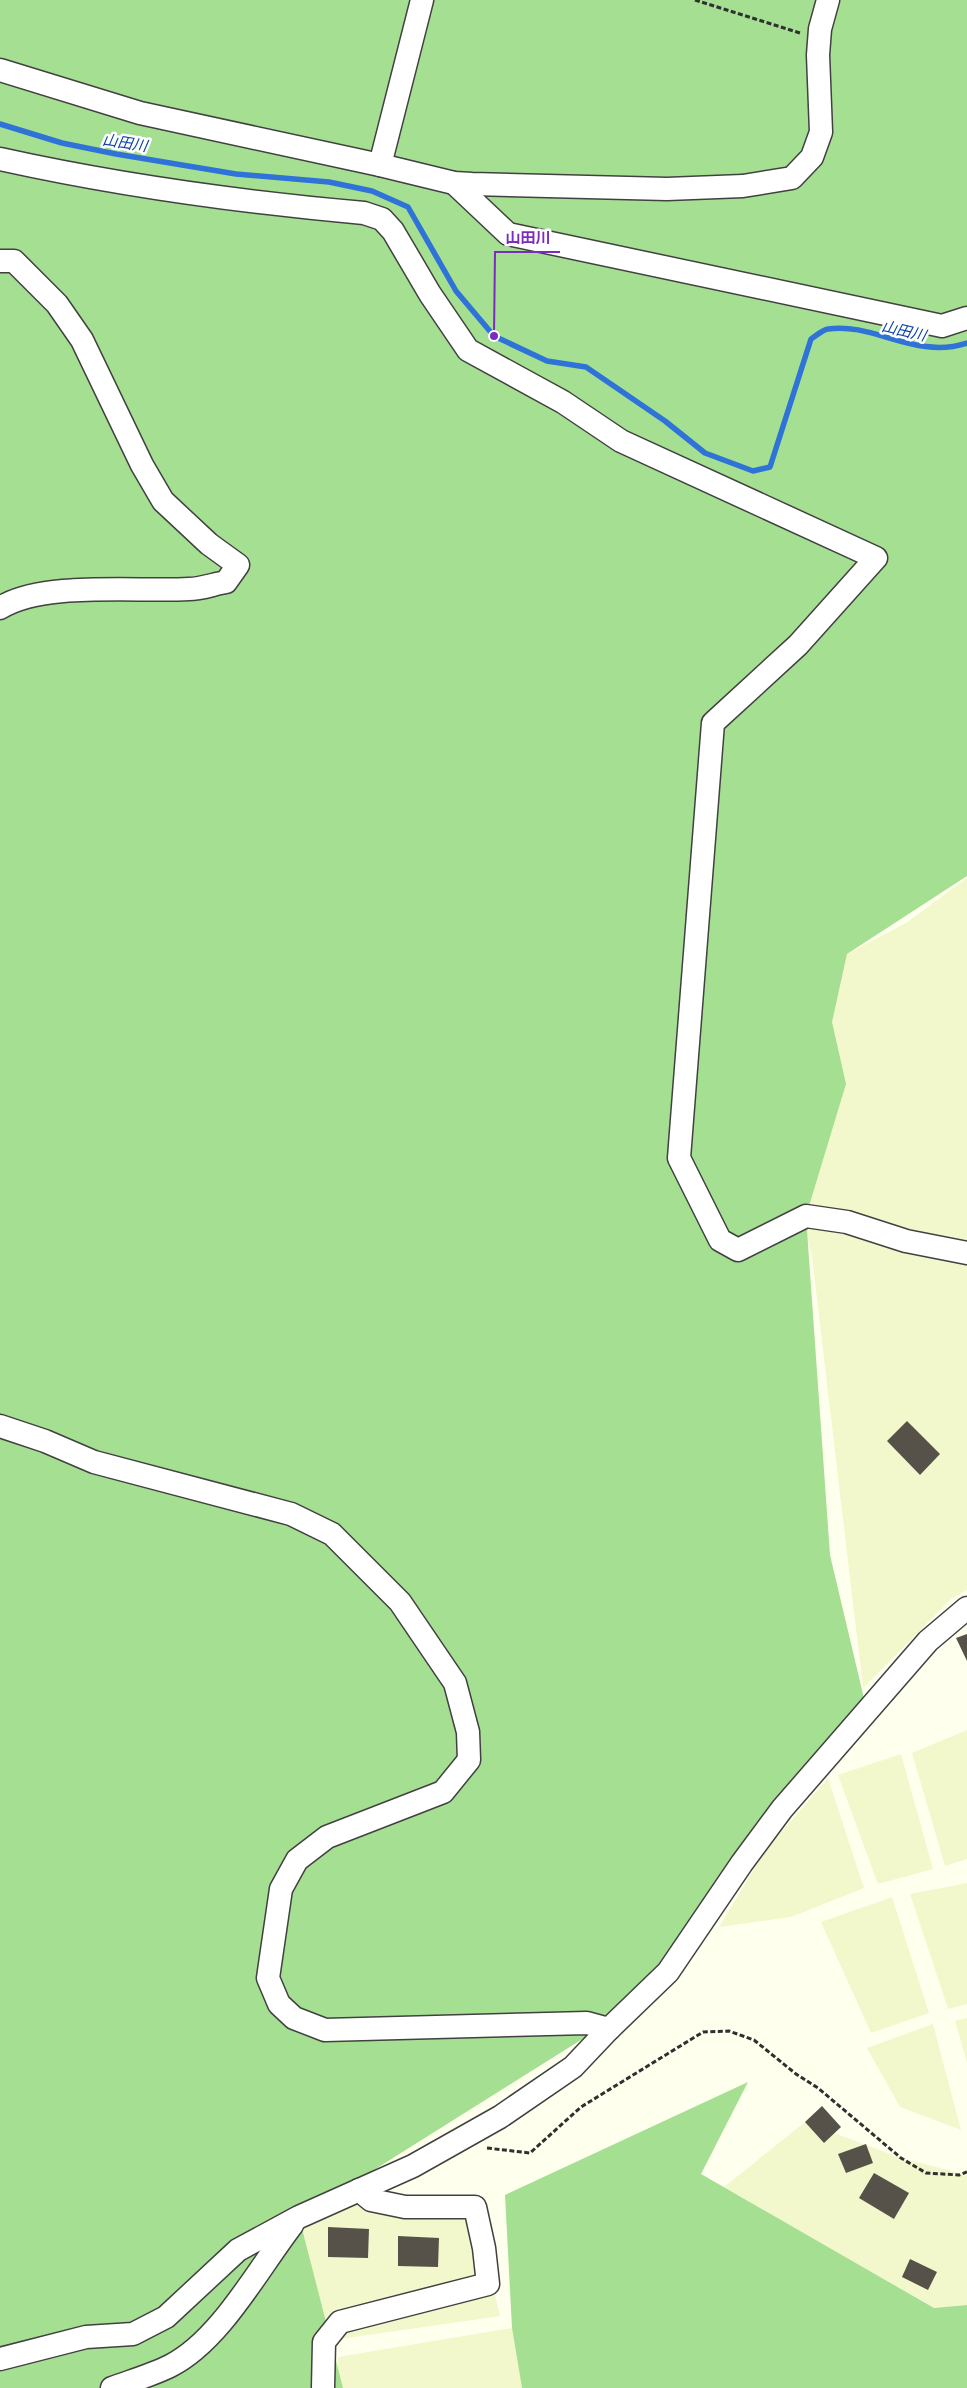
<svg xmlns="http://www.w3.org/2000/svg" width="967" height="2388" font-family="'Playfair Display','Noto Sans JP',serif">
<rect width="100%" height="100%" fill="#ffe"/>
<g fill="#f2f8cc">
<path d="M967 878V1590L952 1598 863 1688 812 1257 800 1205 830 1027 847 954 906 923Z"/>
<path d="M967 1730V1859L945 1866 912 1753Z"/>
<path d="M901 1754 933 1869 878 1884 838 1775Z"/>
<path d="M828 1778 864 1888 791 1917 719 1927 765 1851Z"/>
<path d="M967 1883V2004L948 2009 910 1894Z"/>
<path d="M892 1897 929 2013 871 2033 821 1922Z"/>
<path d="M967 2018V2063L955 2021Z"/>
<path d="M933 2024 961 2130 900 2107 867 2048Z"/>
<path d="M805 2122 901 2158 967 2175V2305L934 2308 724 2187Z"/>
<path d="M359 2190 475 2207 500 2316 0 2388Z"/>
<path d="M512 2328 522 2388H335L338 2357Z"/>
</g>
<g fill="#a5df92">
<path d="M0 0H967V876L847 954 832 1022 846 1084 806 1216 830 1555 867 1711 627 2011 299 2217 343 2388H0Z"/>
<path d="M748 2082 701 2174 934 2308 967 2305V2388H522L512 2328 505 2195Z"/>
</g>
<g fill="none" stroke-linecap="round" stroke-linejoin="round">
<path stroke="#2f72d8" stroke-width="5.5" d="M0 124 62 143 116 154 236 174 329 182 372 191 408 207 456 291 494 336 547 361 586 367 665 421 705 453 753 471 770 467 811 339C816 336 822 330 828 329 874 322 915 360 967 343"/>
</g>
<g fill="#575249">
<path d="M907 1421 940 1454 920 1475 887 1441Z"/>
<path d="M967 1634V1661L956 1638Z"/>
<path d="M822 2106 841 2127 824 2143 805 2122Z"/>
<path d="M866 2144 873 2163 846 2173 838 2154Z"/>
<path d="M874 2173 909 2193 894 2219 859 2198Z"/>
<path d="M328 2227 369 2229 368 2258 328 2257Z"/>
<path d="M398 2236 439 2238 438 2267 398 2266Z"/>
<path d="M910 2259 937 2272 928 2290 902 2277Z"/>
</g>
<g fill="none" stroke-linecap="round" stroke-linejoin="round">
<g stroke="#414141" stroke-width="25">
<g id="minor">
<path d="M0 70 140 113 380 165 422 0"/>
<path d="M0 159C122 186 240 202 364 213L382 219 393 231 430 294 468 350 563 402 621 441 876 558 798 645 713 723 679 1158 720 1240 738 1250 806 1216 847 1222 906 1241 967 1253"/>
<path d="M380 165 454 183 472 184 667 189 743 186 792 178 812 157 821 132 818 55 820 29 828 0"/>
<path d="M454 183 508 234 942 326 967 318"/>
<path d="M0 261H14L57 304 82 340 142 465 163 501 209 544 238 565 226 582C214 584 201 589 189 589 136 592 43 581 0 608"/>
<path d="M0 1426 45 1441 94 1462 291 1514 332 1534 400 1602 455 1683 468 1732 469 1760 443 1792 327 1837 297 1860 281 1889 268 1978 279 2004 294 2018 325 2030 587 2023 609 2029"/>
<path d="M0 2359 86 2337 133 2334 166 2317 238 2250 299 2217 413 2166 500 2117 573 2067 609 2029 668 1972 742 1863 782 1809 928 1641 967 1608"/>
<path d="M112 2388C131 2381 152 2375 170 2366 220 2341 258 2269 292 2225"/>
<path d="M323 2388 324 2342 340 2322 488 2284 484 2248 475 2207H405L371 2200 359 2190"/>
</g>
</g>
<g stroke="#303030" stroke-width="3" stroke-dasharray="5 2.5" stroke-linecap="butt">
<path d="M695 0 800 33"/>
<path d="M487 2148 530 2153 581 2107 703 2032 729 2031 754 2040 796 2074 818 2088 901 2158 926 2173 959 2175 967 2172"/>
</g>
<use href="#minor" stroke="#fff" stroke-width="22"/>
</g>
<g text-anchor="middle" dominant-baseline="central" stroke-width="5" stroke-linejoin="round" paint-order="stroke">
<g font-size="15" font-style="italic" fill="#0c44aa" stroke="#fff">
<text transform="translate(125 142) rotate(9)">山田川</text>
<text transform="translate(904 330) rotate(13)">山田川</text>
</g>
</g>
<path fill="none" stroke="#7b2cbf" stroke-width="2" d="M494 336L495 252H560"/>
<circle fill="#7b2cbf" stroke="#fff" stroke-width="2" cx="494" cy="336" r="5"/>
<g font-size="15" text-anchor="middle" font-weight="bold" fill="#7b2cbf" stroke="#fff" stroke-width="5" stroke-linejoin="round" paint-order="stroke">
<text x="528" y="243">山田川</text>
</g>
</svg>
